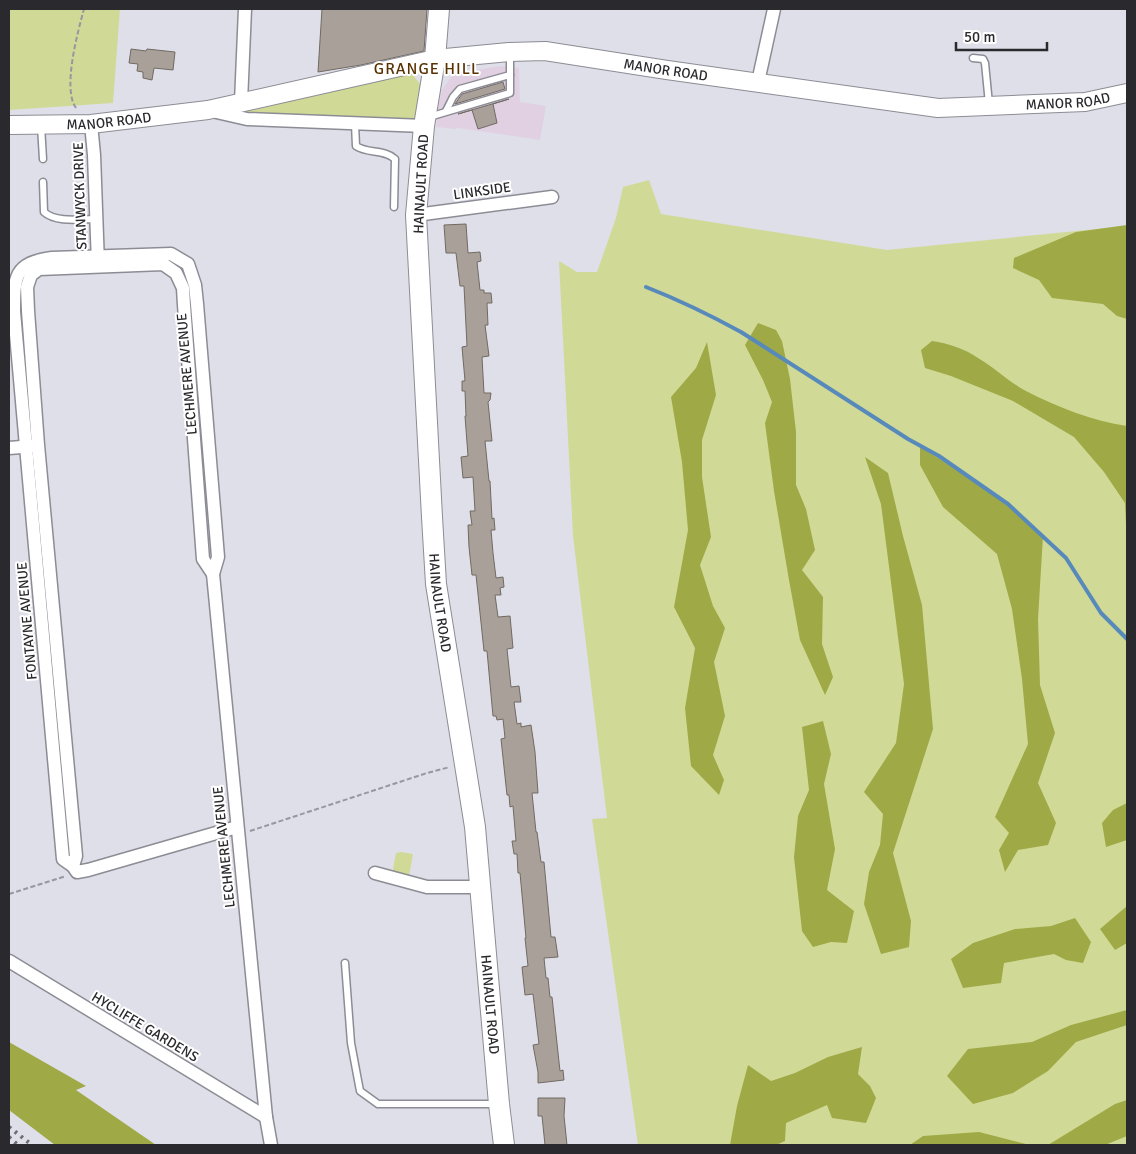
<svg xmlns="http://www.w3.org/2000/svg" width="1136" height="1154" font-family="Signika,sans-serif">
<rect width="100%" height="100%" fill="#dfdfe9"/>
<path fill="#e1d0e2" d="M501 66 519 68 520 102 546 106 540 140 458 128 455 129 436 127 438 107 442 90 451 77 463 72Z"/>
<g fill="#d0da96">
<path d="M9 9H120L113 103 9 110Z"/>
<path d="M411 73 421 85 419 122 228 112Z"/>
<path d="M649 180 661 214 887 250 1127 226V1145H638L592 819 607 818 573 536 559 261 577 272H597L616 218 623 187Z"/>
<path d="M401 852 413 854 409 876 394 872 393 869 396 853Z"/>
</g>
<g fill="#9fa946">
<path d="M1127 225V319L1117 316 1103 304 1052 298 1039 280 1013 268 1014 258 1076 232Z"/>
<path d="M758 323 776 330 782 341 790 379 796 432V485L806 509 815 550 802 570 823 597 822 644 833 677 825 695 800 640 789 580 774 491 765 423 772 402 763 380 745 345Z"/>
<path d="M932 341C948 343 965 349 978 358 995 368 1009 382 1026 391 1057 407 1093 421 1127 426V546L1125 503 1104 472 1074 437 1013 401 951 376 925 368 921 350Z"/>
<path d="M707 342 716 395 702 440V477L711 537 700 565 713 606 725 628 714 662 725 716 713 755 724 780 719 795 691 766 685 708 695 648 674 607 688 530 682 462 671 397 696 368Z"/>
<path d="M920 446 1008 504 1043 536 1038 619 1040 685 1055 733 1038 783 1056 823 1048 845 1018 850 1005 872 999 850 1009 833 995 817 1028 744 1022 679 1012 609 997 554 943 507 920 465Z"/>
<path d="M865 457 888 473 903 536 922 605 933 729 893 853 911 921 909 947 881 954 864 904 869 872 880 845 883 814 864 792 896 743 904 684 881 504Z"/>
<path d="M823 721 831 754 824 784 835 849 827 890 854 911 847 943 831 942 813 947 802 931 794 857 798 816 809 790 802 727Z"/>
<path d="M1127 803V840L1106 847 1102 823 1113 810Z"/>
<path d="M1127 906V943L1115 950 1100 929Z"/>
<path d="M1075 918 1091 942 1083 963 1066 960 1054 954 1004 963 1001 983 963 988 951 959 973 943 1015 929 1051 926Z"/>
<path d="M1127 1010V1025L1076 1042 1048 1071 1013 1093 973 1104 947 1076 968 1049 1032 1042 1071 1025Z"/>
<path d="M9 1042 86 1086 76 1090 156 1145H55L9 1110Z"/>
<path d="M862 1047 858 1074 870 1086 876 1098 866 1123 832 1118 827 1105 786 1123 785 1141 776 1145H730L737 1106 748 1065 771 1081 795 1073 828 1057Z"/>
<path d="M1127 1100V1136L1105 1145H1048L1115 1104Z"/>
<path d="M979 1132 1030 1145H910L923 1136Z"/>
</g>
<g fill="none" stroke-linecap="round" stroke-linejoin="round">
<path stroke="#5889bb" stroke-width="4" d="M646 287C679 300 710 315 741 332L908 439 939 456 1008 504 1066 558 1101 613 1127 639"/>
</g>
<g fill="#a9a09a" stroke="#716a63">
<path d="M322 9H427L424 51 361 65 318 72Z"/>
<path d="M131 49 146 51 147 49 175 52 173 70 154 68 152 80 143 78V72L137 71 138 64 129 63Z"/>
<path d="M503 82 505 89 455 104 462 94Z"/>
<path d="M509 99 493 104 497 123 478 129 472 110 458 114Z"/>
<path d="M466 224 468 253 480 252 481 261 477 262 480 290H484V293H491L492 303H487L488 325H485L489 356 482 357 484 393H491L490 400 488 402 492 441H485L489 481H490L492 519 494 518 495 530H491L493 553 496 578 503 577 504 587 500 588 501 595H495L498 617 510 616 513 648 507 649 511 687 519 686 521 702H514L517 724 521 723V727L531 725 535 752 538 793H532L536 832H537L541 862H544L551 937H555L558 957 544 958 546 978H548L550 997H552L560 1071 563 1070 564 1080 538 1083V1072L533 1045 539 1044 533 994 525 995 522 967 528 966 525 938H526L520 873H518L517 854H514L512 841H516L513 806 510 807 509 795H507L501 739 505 738 503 719 497 720 496 716H493L487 651H484L476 575H472L469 547 468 525H472L470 511H475L473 477 463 478 461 457 468 456 465 416H466L465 391H462V381H465L462 347 467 346 464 286H460L456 253H446L444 225Z"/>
<path d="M538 1098H565L564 1116 567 1145H545L542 1116H538Z"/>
</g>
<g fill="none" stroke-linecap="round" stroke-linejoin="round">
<g stroke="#8c8c95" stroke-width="9">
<g id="lane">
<path d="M973 58 983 59 985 63 989 104"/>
<path d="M446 111 453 97 460 89 510 75"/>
<path d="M429 117 510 93V53"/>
<path d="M355 124 356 146C368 154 384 149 395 159L394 207"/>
<path d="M41 126 43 159"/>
<path d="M43 182 44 212C56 223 81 219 96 219"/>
<path d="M345 963 351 1043 360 1091 378 1104H497"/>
</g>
</g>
<g stroke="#8c8c95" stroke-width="15">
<g id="street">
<path d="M758 82 774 9"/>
<path d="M241 102 245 9"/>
<path d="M212 111 247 119 424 126"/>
<path d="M91 124 94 155 98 264"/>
<path d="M416 215 552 197"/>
<path d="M9 448 34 446"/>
<path d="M213 574 203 559 184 305 183 288 176 273 163 264 39 269 31 275 27 287 28 311 38 445 76 856 73 866 77 872 88 870 237 827"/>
<path d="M73 866 63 859 14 312C14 277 14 263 52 258L171 254 188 264 195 285 197 304 218 557 213 574 266 1117 271 1145"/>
<path d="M375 873 427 887H480"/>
<path d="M9 961 266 1117"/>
</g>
</g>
<g stroke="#8c8c95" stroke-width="20">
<g id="secondary">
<path id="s1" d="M9 125 91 124 208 110 435 59 509 52 545 51 667 70 938 108 1085 102 1127 93"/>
</g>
</g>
<g stroke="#8c8c95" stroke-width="22">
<g id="primary">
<path id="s2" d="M439 9 435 59 424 126 416 215 432 517 436 584 475 827 499 1104 504 1145"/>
</g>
</g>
<g stroke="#97979f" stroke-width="2" stroke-dasharray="5 2.5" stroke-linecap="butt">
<path d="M76 108C62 89 78 31 84 9"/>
<path d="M250 831 427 773 450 767"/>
<path d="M9 894 66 876"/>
</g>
<use href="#lane" stroke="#fff" stroke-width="6"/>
<use href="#street" stroke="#fff" stroke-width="12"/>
<use href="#secondary" stroke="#fff" stroke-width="18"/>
<use href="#primary" stroke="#fff" stroke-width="20"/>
<g stroke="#6b6b71" stroke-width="4" stroke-dasharray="2.5 5" stroke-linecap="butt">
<path d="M9 1127 32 1145"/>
<path d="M9 1137 18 1145"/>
</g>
</g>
<g text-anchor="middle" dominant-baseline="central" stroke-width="4" stroke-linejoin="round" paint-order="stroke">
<g font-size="14" fill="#2a2a2e" stroke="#fff">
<text stroke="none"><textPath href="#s1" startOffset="665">MANOR ROAD</textPath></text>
<text stroke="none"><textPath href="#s1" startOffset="1070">MANOR ROAD</textPath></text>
<text stroke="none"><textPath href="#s1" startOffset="100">MANOR ROAD</textPath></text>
<text transform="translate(421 184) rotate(-87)">HAINAULT ROAD</text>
<text transform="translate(482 191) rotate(-8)">LINKSIDE</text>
<text transform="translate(80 196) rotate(-92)">STANWYCK DRIVE</text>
<text transform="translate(187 374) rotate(-95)">LECHMERE AVENUE</text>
<text stroke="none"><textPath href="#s2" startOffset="596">HAINAULT ROAD</textPath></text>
<text transform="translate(27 621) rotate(-95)">FONTAYNE AVENUE</text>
<text transform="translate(224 847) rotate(-96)">LECHMERE AVENUE</text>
<text stroke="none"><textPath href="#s2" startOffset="1001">HAINAULT ROAD</textPath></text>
<text transform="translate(145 1027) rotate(31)">HYCLIFFE GARDENS</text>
</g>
<g font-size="16" letter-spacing="1" fill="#593202" stroke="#fff">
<text x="427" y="69">GRANGE HILL</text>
</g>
</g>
<rect width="1136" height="1154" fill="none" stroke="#2a2a2e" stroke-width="20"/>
<path d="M956 42v8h91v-8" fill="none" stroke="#2a2a2e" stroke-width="2.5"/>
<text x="964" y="42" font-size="15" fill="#2a2a2e" stroke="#ffffff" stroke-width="4" paint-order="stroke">50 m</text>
</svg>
